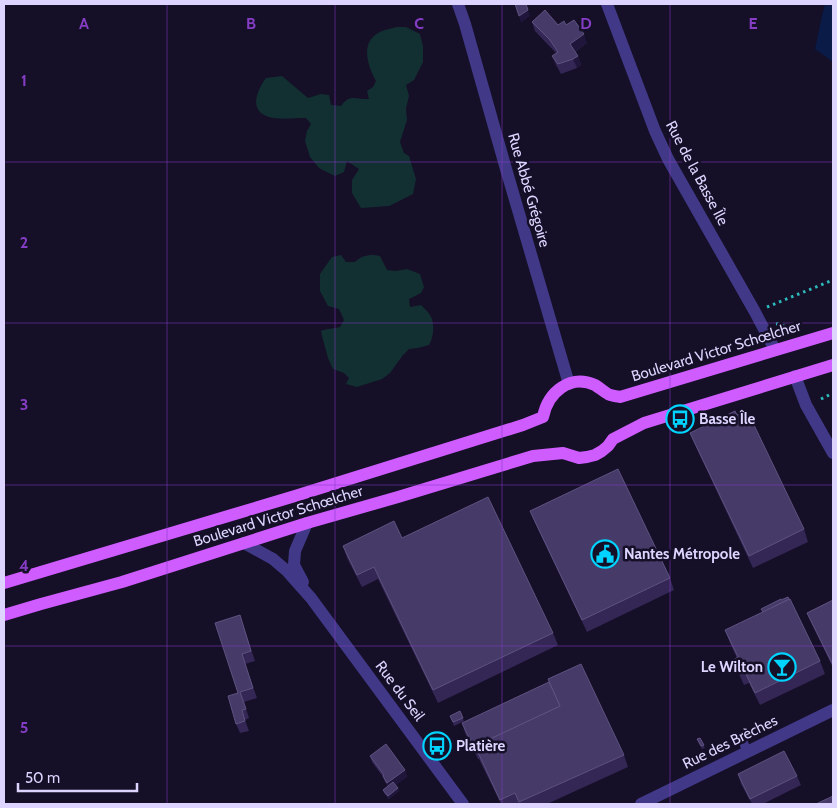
<svg xmlns="http://www.w3.org/2000/svg" width="837" height="808" font-family="Cabin,sans-serif">
<rect width="100%" height="100%" fill="#150f27"/>
<g fill="#123032">
<path d="M397 27H406L420 34 423 46V62L414 80 406 85 409 96 406 108 407 120 400 142 404 153 409 156 416 179 413 194 389 206 361 208 352 193V180L359 169 347 161 344 172 335 176 319 168 310 157 305 141 307 131 311 124 306 118C296 118 278 120 269 117 248 111 257 90 266 78L282 76 308 98 321 94 329 95 331 105 341 106C350 93 357 100 369 99L367 91 373 87 376 81C369 69 361 47 374 36 381 30 389 29 397 27Z"/>
<path d="M341 255 346 262H355C362 255 371 254 380 256L387 270 396 271 407 269 420 274 424 287 421 293 409 299 410 307 421 305C424 308 428 312 430 315 435 323 434 337 429 345L418 348 409 349 403 355 390 373 382 379 357 387 346 384 349 378 344 373 333 369 328 358 322 336 321 331C328 328 333 329 340 327L344 320 339 309 328 306 320 291V274L332 257Z"/>
</g>
<path fill="#091b46" d="M825 4H833V62L815 49 821 20Z"/>
<g fill="none" stroke-linecap="round" stroke-linejoin="round">
<g stroke="#2cbabc" stroke-width="3" stroke-dasharray="2.5 4" stroke-linecap="butt">
<path d="M767 307 833 280"/>
<path d="M776 324C783 323 785 328 791 332"/>
<path d="M821 399 833 393"/>
</g>
<path stroke="#413988" stroke-width="9" d="M742 738 747 752"/>
<g stroke="#413988" stroke-width="12">
<path d="M607 4 655 131 668 159 755 312 775 350"/>
<path d="M795 376 806 405 833 453"/>
<path d="M244 543 273 559 287 571 311 598 463 804"/>
<path d="M303 582 294 565 295 551 307 523"/>
<path d="M641 804 833 710"/>
</g>
<path stroke="#413988" stroke-width="12" d="M458 4 465 24 506 169 569 384"/>
<g stroke="#ce5cff" stroke-width="12">
<path d="M4 583 295 496 523 425 543 417C548 392 570 374 595 385 600 388 604 392 608 394 611 396 616 396 620 397L833 333"/>
<path d="M4 615 41 604 122 582 307 523 398 497 533 456 563 453 579 458 587 457 595 455 602 451 608 446 613 439 644 423 833 365"/>
</g>
</g>
<g fill="#342756">
<path d="M532 22 558 25H566L587 43 575 52 578 56 581 65 577 68 561 74 556 65 552 56 556 53 535 31Z"/>
<path d="M737 415 804 529 808 542 753 568 695 445 690 433Z"/>
<path d="M530 511 670 578 674 590 587 632 535 523Z"/>
<path d="M402 538 553 633 558 645 438 703 378 579 362 587 347 558 343 546Z"/>
<path d="M833 600V668L811 622 807 613Z"/>
<path d="M761 609 820 661 825 674 760 705 749 683 744 685 738 672 733 660 737 658 730 643 725 630 763 612Z"/>
<path d="M240 615 255 661 245 664 257 698 244 702 249 718 245 720 249 731 240 733 236 724Z"/>
<path d="M460 711 464 721 454 726 450 716Z"/>
<path d="M462 723 624 755 628 767 547 804H501L479 759H478L465 733Z"/>
<path d="M700 738 705 748 702 749 697 739Z"/>
<path d="M370 756 405 770 407 777 395 785 399 791 389 799 384 793 383 790 388 786 385 782 383 777 372 762Z"/>
<path d="M738 774 797 776 801 785 763 804H752L741 784Z"/>
</g>
<g fill="#20163b">
<path d="M526 4 530 16 521 23 519 16Z"/>
<path d="M584 34 587 43 573 53 570 44Z"/>
<path d="M578 56 581 65 577 68 573 59Z"/>
<path d="M405 770 407 777 390 789 387 783Z"/>
<path d="M398 788 399 791 389 799 388 796Z"/>
</g>
<g fill="#463a68" stroke="#5e5280">
<path d="M515 4H526L528 10 519 16Z"/>
<path d="M545 10 558 25 564 21 566 25 574 20 584 34 570 44 578 56 573 59 558 64 552 56 558 52 550 40 532 22Z"/>
<path d="M735 411 737 415 745 411 752 426 754 425 804 529 749 556 690 433Z"/>
<path d="M618 469 670 578 582 620 530 511Z"/>
<path d="M488 497 553 633 433 690 374 567 357 575 343 546 394 521 402 538Z"/>
<path d="M788 597 789 599 763 612 761 609 781 599V600Z"/>
<path d="M790 599 820 661 755 693 744 670 740 673 733 660 738 657 725 630Z"/>
<path d="M833 600V665L807 613Z"/>
<path d="M240 615 251 651 242 654 253 688 240 692 246 709 242 710 245 721 236 724 228 696 238 693 215 623Z"/>
<path d="M581 664 624 755 519 802 515 793 500 800 475 746 560 706 548 679Z"/>
<path d="M549 682 560 706 475 746 476 749 475 750 462 723Z"/>
<path d="M460 711 463 718 453 722 450 716Z"/>
<path d="M700 738 704 745 701 746 697 739Z"/>
<path d="M386 744 405 770 387 783 383 776 384 775 370 756Z"/>
<path d="M784 751 797 776 750 799 738 774Z"/>
<path d="M393 782 398 788 388 796 383 790Z"/>
<path d="M833 796V804H816Z"/>
</g>
<path fill="none" stroke="#853dc5" stroke-width="1" stroke-opacity="0.55" d="M167 4V804M335 4V804M502 4V804M670 4V804M4 162H833M4 323H833M4 485H833M4 646H833"/>
<defs>
<g id="bus-ring" transform="scale(1.4375)"><circle r="9.5" fill="#150f27" stroke="#01d3ff" stroke-width="1.5"/><path d="M-5-6H5V4H4V6H2V4H-2V6H-4V4H-5ZM-3.5-4V0h7V-4ZM-3.5 1.2v1.5H-2V1.2ZM2 1.2v1.5H3.5V1.2Z" fill="#01d3ff"/></g>
<g id="civic-ring" transform="scale(1.4375)"><circle r="9.5" fill="#150f27" stroke="#01d3ff" stroke-width="1.5"/><path d="M-.6-6.5H3V-4.5H.6V-3L4-1V1h2V6H-6V1h2V-1L-.6-3ZM-1.2 2.5V6h2.4V2.5Z" fill="#01d3ff"/></g>
<g id="bar-ring" transform="scale(1.4375)"><circle r="9.5" fill="#150f27" stroke="#01d3ff" stroke-width="1.5"/><path d="M-6-5H6L.8 .8V4.5H3.5V6h-7V4.5H-.8V.8Z" fill="#01d3ff"/></g>
</defs>
<g fill-rule="evenodd">
<use href="#bus-ring" x="680" y="419"/>
<use href="#civic-ring" x="605" y="554"/>
<use href="#bar-ring" x="782" y="667"/>
<use href="#bus-ring" x="437" y="746"/>
</g>
<g text-anchor="middle" dominant-baseline="central" stroke-width="5" stroke-linejoin="round" paint-order="stroke">
<g font-size="15" fill="#ddd5ff" stroke="#150f27">
<text transform="translate(697 173) rotate(62)">Rue de la Basse Île</text>
<text transform="translate(529 190) rotate(74)">Rue Abbé Grégoire</text>
<text transform="translate(716 351) rotate(-17)">Boulevard Victor Schœlcher</text>
<text transform="translate(278 516) rotate(-17)">Boulevard Victor Schœlcher</text>
<text transform="translate(400 691) rotate(53)">Rue du Seil</text>
<text transform="translate(730 742) rotate(-26)">Rue des Brèches</text>
</g>
<g font-size="15" font-weight="bold" fill="#ddd5ff" stroke="#150f27" text-anchor="start">
<text x="699" y="419">Basse Île</text>
<text x="624" y="554">Nantes Métropole</text>
<text x="763" y="667" text-anchor="end">Le Wilton</text>
<text x="456" y="746">Platière</text>
</g>
</g>
<g font-size="16" text-anchor="middle" font-weight="bold" fill="#853dc5" stroke="#150f27" stroke-width="5" stroke-linejoin="round" paint-order="stroke">
<text x="84" y="29">A</text>
<text x="251" y="29">B</text>
<text x="419" y="29">C</text>
<text x="586" y="29">D</text>
<text x="753" y="29">E</text>
<text x="24" y="86">1</text>
<text x="24" y="248">2</text>
<text x="24" y="410">3</text>
<text x="24" y="571">4</text>
<text x="24" y="733">5</text>
</g>
<rect width="837" height="808" fill="none" stroke="#ddd5ff" stroke-width="10"/>
<path d="M18 783v8h119v-8" fill="none" stroke="#ddd5ff" stroke-width="2.5"/>
<text x="25" y="783" font-size="15" fill="#ddd5ff" stroke="#150f27" stroke-width="4" paint-order="stroke">50 m</text>
</svg>
